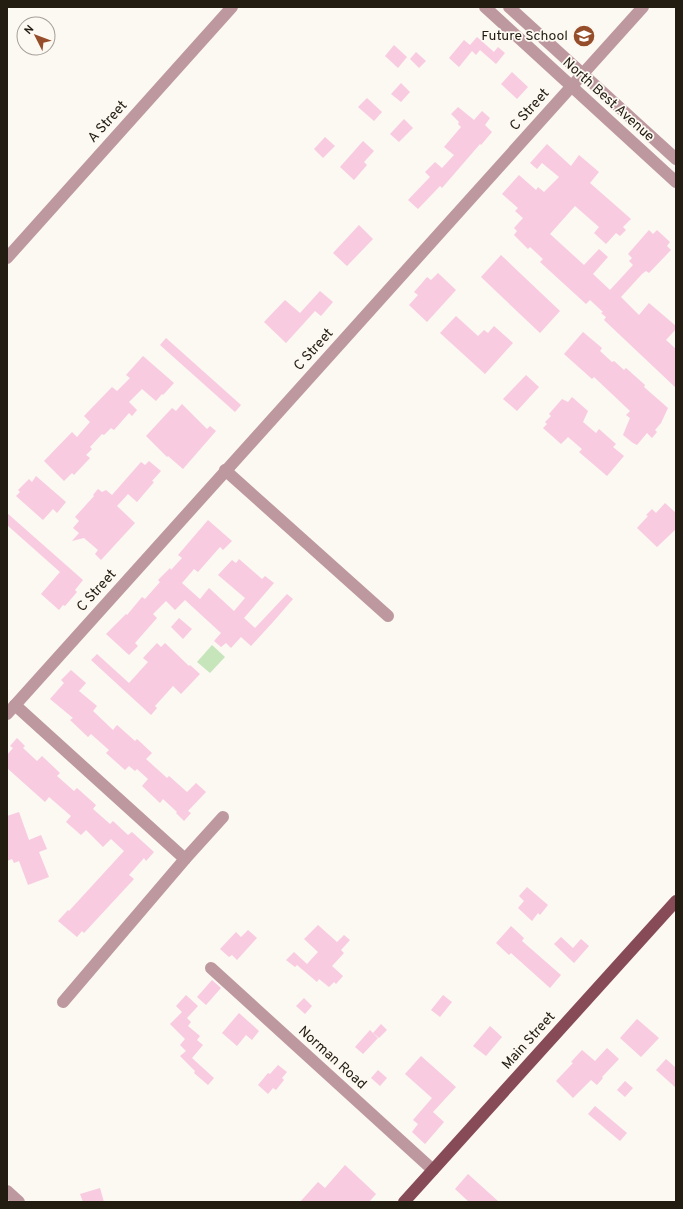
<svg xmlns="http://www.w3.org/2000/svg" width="683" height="1209" font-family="Overpass,sans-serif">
<rect width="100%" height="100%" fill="#fcf8f2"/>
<path fill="#c6e5bb" d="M212 645 225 657 210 673 197 662Z"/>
<g fill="#f8cbe1">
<path d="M477 37 494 52 498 47 505 53 496 64 480 50 476 55 472 51 459 67 449 58 464 40 470 45Z"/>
<path d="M394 45 407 57 398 68 385 56Z"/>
<path d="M416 52 426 61 419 68 410 59Z"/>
<path d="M512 72 528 87 517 99 501 84Z"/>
<path d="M401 83 410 92 401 102 391 94Z"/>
<path d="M367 98 382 112 374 121 358 107Z"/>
<path d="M458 107 474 120 482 111 490 118 485 125 492 132 481 145 480 144 442 188 440 186 418 209 408 200 430 177 425 172 435 162 442 168 454 155 444 147 461 127 458 124 459 122 451 114Z"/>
<path d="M404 119 413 128 399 142 390 134Z"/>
<path d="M325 137 335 146 323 158 314 149Z"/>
<path d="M363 141 374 151 364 162 367 165 354 180 340 167Z"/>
<path d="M547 144 571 166 579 155 599 172 590 183 631 219 623 227 626 230 620 236 616 233 606 244 594 233 599 227 575 206 550 234 584 265 599 249 608 257 593 274 610 290 633 265 629 261 632 258 628 254 649 230 653 234 657 230 670 242 667 246 671 250 649 273 646 271 642 274 621 297 639 315 649 303 676 326V329L666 340 676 349V388L604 320 606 317 601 313 603 312 590 300 586 304 540 262 543 259 530 247 528 249 514 235 517 231 514 228 523 218 515 211 518 208 502 194 519 175 536 190 538 187 544 192 559 177 542 163 537 169 530 163Z"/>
<path d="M359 225 373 239 347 266 333 253Z"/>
<path d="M501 255 560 311 540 333 481 277Z"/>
<path d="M438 273 456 290 427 322 409 305 418 295 414 292 422 283 427 277 431 280Z"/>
<path d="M320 291 333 302 321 316 315 311 286 343 264 322 285 300 300 313Z"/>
<path d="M456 316 478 336 484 330 488 333 494 326 513 343 485 374 440 333Z"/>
<path d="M583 332 602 348 600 351 612 362 614 361 624 370 626 368 645 385 644 387 668 408 661 423 655 430 657 432 652 438 647 433 637 445 633 443 623 435 630 418 626 415 630 411 594 377 592 379 564 354Z"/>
<path d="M166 338 241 405 235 412 160 345Z"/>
<path d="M143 356 174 383 163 395 162 394 156 401 142 389 129 402 137 410 132 416 129 413 114 430 111 428 104 435 102 434 90 447 92 449 86 455 90 458 74 475 72 473 64 481 44 461 72 432 77 437 90 422 84 416 112 387 117 391 130 378 126 375Z"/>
<path d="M526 375 539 387 517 411 503 399Z"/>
<path d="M572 397 588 411 583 422 596 433 599 429 616 444 613 447 624 456 607 476 579 452 582 449 568 437 561 444 543 428 547 424 545 422 551 416 549 414 562 399 568 402Z"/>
<path d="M182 404 207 429 210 426 216 431 183 469 168 456 167 457 146 436 172 408 176 411Z"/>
<path d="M149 461 161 471 152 481 154 482 137 502 128 494 117 506 135 523 101 560 95 554 98 550 84 538 72 541 79 533 73 528 79 521 75 517 94 496 93 495 98 489 102 492 106 490 112 495 141 462 145 465Z"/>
<path d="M36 476 66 502 57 513 53 509 43 520 16 496 20 492 18 490 29 479 32 482Z"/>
<path d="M665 503 676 513V529L657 547 637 528 648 516 646 515 652 509 656 513Z"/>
<path d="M7 513 83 580 75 590 77 592 65 606 63 605 59 610 41 594 60 572 7 525Z"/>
<path d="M208 520 232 541 223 550 220 547 198 572 194 569 182 583 200 599 209 588 234 611 245 598 218 575 232 560 236 563 239 559 262 579 265 576 274 583 244 618 255 628 287 594 293 599 273 622 251 646 241 637 231 648 226 643 221 647 214 641 221 633 185 600 175 610 166 601 153 614 157 618 135 643 138 646 129 655 106 634 126 614 127 615 142 597 145 599 160 582 158 580 170 568 171 570 182 558 178 555Z"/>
<path d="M179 618 192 629 183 639 171 627Z"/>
<path d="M157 643 161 647 165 643 189 666 190 665 200 674 181 694 173 686 155 706 157 708 151 715 91 660 97 654 129 683 148 662 143 658Z"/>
<path d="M71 670 86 683 79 691 97 706 93 711 113 730 117 725 135 741 137 739 152 753 146 759 167 778 169 776 187 792 196 783 206 792 188 811 191 813 184 821 176 813 177 812 163 799 160 803 142 786 148 779 137 769 135 771 129 766 125 770 106 753 109 750 91 734 88 737 70 720 73 718 50 699 64 683 61 680Z"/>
<path d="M17 738 25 746 23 748 37 761 42 756 60 773 57 776 74 791 77 788 96 805 93 809 110 824 113 821 128 835 132 832 154 852 146 861 144 858 129 875 134 879 84 933 82 931 77 937 58 921 68 910 69 911 124 851 111 839 103 847 86 830 81 835 66 822 71 816 49 797 45 802 7 768V755L13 748 10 746Z"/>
<path d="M19 812 29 840 41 835 47 849 39 852 49 877 28 885 19 861 14 863 12 859 7 861V816Z"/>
<path d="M527 887 548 905 540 915 538 913 532 921 518 908 524 901 519 896Z"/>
<path d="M318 925 337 942 344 935 350 940 341 950 344 953 332 966 343 976 336 984 334 982 329 987 319 979 317 982 297 965 295 967 286 960 294 952 307 964 318 952 304 939Z"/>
<path d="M511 926 524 938 522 941 561 975 550 988 511 953 509 955 496 943Z"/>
<path d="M248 930 257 938 237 960 232 955 229 957 220 949 236 932 241 937Z"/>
<path d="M561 937 573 948 581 939 589 946 574 963 554 944Z"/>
<path d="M212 980 221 988 206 1005 197 997Z"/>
<path d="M186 995 198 1006 187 1018 191 1022 188 1026 200 1036 197 1040 203 1045 192 1058 214 1078 208 1085 194 1073 195 1071 180 1056 186 1051 180 1045 185 1039 170 1024 182 1012 176 1006Z"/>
<path d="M443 995 452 1002 440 1017 431 1010Z"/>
<path d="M304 998 312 1006 305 1014 296 1006Z"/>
<path d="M239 1013 259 1031 252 1040 246 1035 237 1046 222 1033Z"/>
<path d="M637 1019 659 1038 641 1057 620 1038Z"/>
<path d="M381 1024 387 1030 379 1038 373 1033Z"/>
<path d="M490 1026 502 1037 486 1056 473 1046Z"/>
<path d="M370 1030 378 1038 363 1054 355 1047Z"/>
<path d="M607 1048 619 1059 602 1077 603 1078 597 1085 591 1080 573 1098 556 1081 573 1063 571 1062 582 1050 595 1061Z"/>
<path d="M421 1056 456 1087 433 1112 444 1122 425 1144 412 1132 418 1124 413 1120 432 1098 405 1074Z"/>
<path d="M666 1059 676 1068V1088L656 1070Z"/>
<path d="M278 1065 287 1072 282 1078 284 1080 276 1090 273 1088 268 1094 258 1085 268 1073 270 1074Z"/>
<path d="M378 1070 387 1078 380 1086 371 1078Z"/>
<path d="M625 1081 633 1088 625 1097 617 1090Z"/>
<path d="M595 1106 627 1133 620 1141 588 1114Z"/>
<path d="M345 1165 376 1194 369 1202H300L318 1182 325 1188Z"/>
<path d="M468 1174 499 1202H469L455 1189Z"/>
<path d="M100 1188 104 1202H83L80 1194Z"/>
</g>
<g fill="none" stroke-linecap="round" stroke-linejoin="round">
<g stroke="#bd999f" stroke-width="12">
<path d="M485 7 676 182"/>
<path d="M509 7 676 159"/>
<path d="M7 258 232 7"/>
<path d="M225 470 388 616"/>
<path d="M15 705 185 859"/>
<path d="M7 714 643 7"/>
<path d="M211 968 433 1170"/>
<path d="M63 1002 185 859 223 817"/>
<path d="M7 1191 19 1202"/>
</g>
<path stroke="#864b57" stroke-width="12" d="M404 1202 676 901"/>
</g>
<defs>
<g id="school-disc" transform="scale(1.15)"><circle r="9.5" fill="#964e2a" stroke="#fcf8f2"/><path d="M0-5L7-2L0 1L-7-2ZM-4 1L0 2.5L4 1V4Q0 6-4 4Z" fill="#fff"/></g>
</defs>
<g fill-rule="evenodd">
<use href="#school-disc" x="584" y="36"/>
</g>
<g text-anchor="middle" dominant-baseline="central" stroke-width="3.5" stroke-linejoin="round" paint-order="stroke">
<g font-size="14" fill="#231c11" stroke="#fcf8f2" text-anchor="end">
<text x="568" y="36">Future School</text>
</g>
<g font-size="14" fill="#231c11" stroke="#fcf8f2">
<text transform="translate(608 100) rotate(42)">North Best Avenue</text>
<text transform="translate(530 110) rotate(-48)">C Street</text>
<text transform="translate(108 122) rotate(-48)">A Street</text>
<text transform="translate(314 350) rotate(-48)">C Street</text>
<text transform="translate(97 591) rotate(-48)">C Street</text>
<text transform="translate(529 1041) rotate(-48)">Main Street</text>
<text transform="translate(332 1058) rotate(42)">Norman Road</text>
</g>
</g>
<rect width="683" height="1209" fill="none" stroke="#231c11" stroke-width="16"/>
<g transform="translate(36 36) rotate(312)"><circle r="19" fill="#fcf8f2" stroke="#a5a098"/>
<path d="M0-3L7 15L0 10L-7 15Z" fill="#964e2a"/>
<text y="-6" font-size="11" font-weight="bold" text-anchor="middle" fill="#231c11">N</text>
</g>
</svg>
